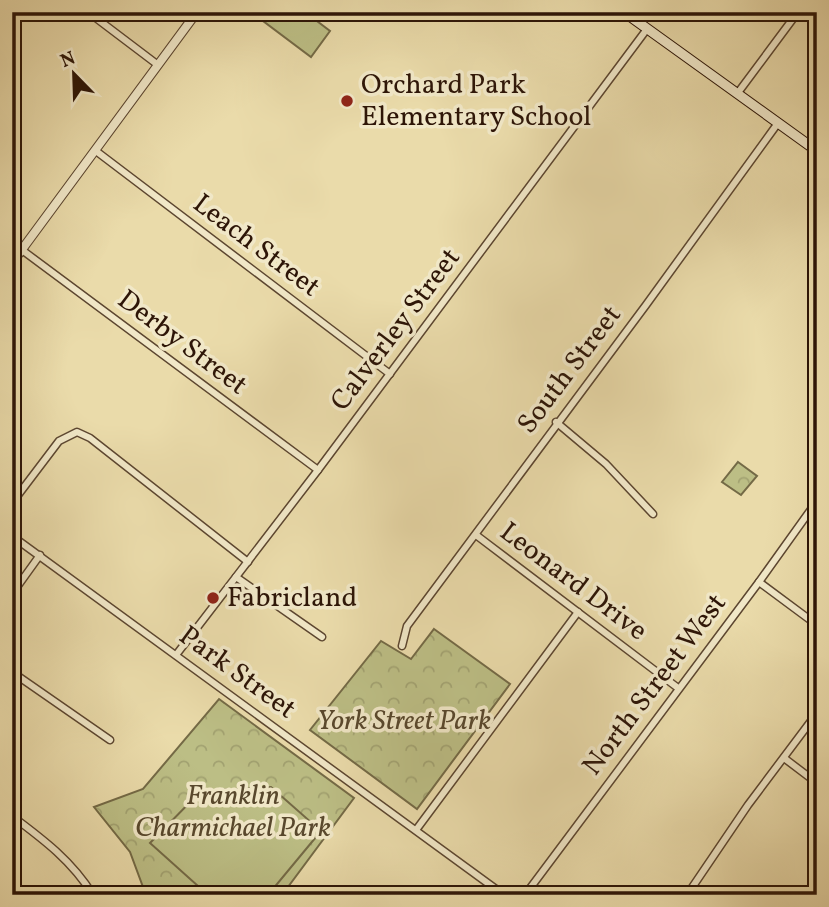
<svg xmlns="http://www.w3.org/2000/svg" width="829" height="907" font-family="Vollkorn,serif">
<defs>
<pattern id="park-crowns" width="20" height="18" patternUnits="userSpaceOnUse" patternTransform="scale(1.75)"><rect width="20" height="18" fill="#bcbe85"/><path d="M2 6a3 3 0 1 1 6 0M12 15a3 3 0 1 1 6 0" fill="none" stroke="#a2a271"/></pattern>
</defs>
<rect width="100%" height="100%" fill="#eadbaa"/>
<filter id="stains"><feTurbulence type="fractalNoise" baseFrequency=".00286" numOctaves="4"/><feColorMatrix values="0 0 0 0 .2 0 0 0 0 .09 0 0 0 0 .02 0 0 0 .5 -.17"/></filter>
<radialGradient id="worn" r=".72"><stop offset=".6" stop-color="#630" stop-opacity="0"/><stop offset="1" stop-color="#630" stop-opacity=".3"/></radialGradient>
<g fill="url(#park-crowns)" stroke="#746a46" stroke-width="2">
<path d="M738 462 757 476 741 495 722 482Z"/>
<path d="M434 629 510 684 417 809 310 730 381 641 411 659Z"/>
<path d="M219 699 354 798 282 895H146L130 852 94 807 143 789Z"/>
</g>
<g fill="#bcbe85" stroke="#746a46" stroke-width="2">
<path d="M251 12H305L330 31 311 57Z"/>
<path d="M271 787 321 831 268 895H208L150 843 201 791Z"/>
</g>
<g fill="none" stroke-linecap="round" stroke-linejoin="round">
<g stroke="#5c4630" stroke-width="9">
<g id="minor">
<path d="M88 12 158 65"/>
<path d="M737 94 798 12"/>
<path d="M96 151 390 374"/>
<path d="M22 250 318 470"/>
<path d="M556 422 606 464 653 514"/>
<path d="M12 503 59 441 77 432 90 438 248 562"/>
<path d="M476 535 678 688"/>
<path d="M12 536 504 895"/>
<path d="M236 577 322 637"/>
<path d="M759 582 817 625"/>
<path d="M12 594 40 555"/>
<path d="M402 646 407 626 646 305 778 123"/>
<path d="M176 655 318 470 647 29"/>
<path d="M12 672 110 740"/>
<path d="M784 758 817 783"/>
<path d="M12 816C44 840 72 861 93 895"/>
<path d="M416 830 578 612"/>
<path d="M525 895 759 582 817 501"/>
<path d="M687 895 748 805 817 713"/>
</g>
</g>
<g stroke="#5c4630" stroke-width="10">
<path id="tertiary" d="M12 263 197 12"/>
</g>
<g stroke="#2d1507" stroke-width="11">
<path id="secondary" d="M624 12 817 151"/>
</g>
<use href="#minor" stroke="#f1e8c8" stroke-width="6"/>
<use href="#tertiary" stroke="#f1e8c8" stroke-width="8"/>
<use href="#secondary" stroke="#f1e8c8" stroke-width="9"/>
</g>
<g fill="#8f2418" stroke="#f1e8c8" stroke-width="2.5">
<circle cx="347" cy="101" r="7"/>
<circle cx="213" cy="598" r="7"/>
</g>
<g text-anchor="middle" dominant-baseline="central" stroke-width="7" stroke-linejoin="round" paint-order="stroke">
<g font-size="28" fill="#2d1507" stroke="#f1e8c8" text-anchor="start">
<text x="361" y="85">Orchard Park<tspan x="361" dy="32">Elementary School</tspan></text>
<text x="227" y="598">Fabricland</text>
</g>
<g font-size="28" fill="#2d1507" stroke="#f1e8c8">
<text transform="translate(256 246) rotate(37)">Leach Street</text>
<text transform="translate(396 330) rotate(-53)">Calverley Street</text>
<text transform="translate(182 343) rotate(37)">Derby Street</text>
<text transform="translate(570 370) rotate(-53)">South Street</text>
<text transform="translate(573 582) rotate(37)">Leonard Drive</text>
<text transform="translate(237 673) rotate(36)">Park Street</text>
<text transform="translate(655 685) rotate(-53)">North Street West</text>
</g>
<g font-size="28" font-style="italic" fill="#58482d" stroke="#f1e8c8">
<text x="404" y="721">York Street Park</text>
<text x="233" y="796">Franklin<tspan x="233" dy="32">Charmichael Park</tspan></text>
</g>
</g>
<rect width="829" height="907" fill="none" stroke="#eadbaa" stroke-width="42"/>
<rect x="14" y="14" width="801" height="879" fill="none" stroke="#2d1507" stroke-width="3.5"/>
<rect x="21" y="21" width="787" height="865" fill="none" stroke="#2d1507" stroke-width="2"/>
<g transform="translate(74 74) rotate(337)" stroke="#f1e8c8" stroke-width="5" paint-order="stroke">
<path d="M0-5L12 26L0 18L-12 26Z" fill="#2d1507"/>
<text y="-10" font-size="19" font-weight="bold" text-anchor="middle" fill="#2d1507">N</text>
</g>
<rect width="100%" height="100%" filter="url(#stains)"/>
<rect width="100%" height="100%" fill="url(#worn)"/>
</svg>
